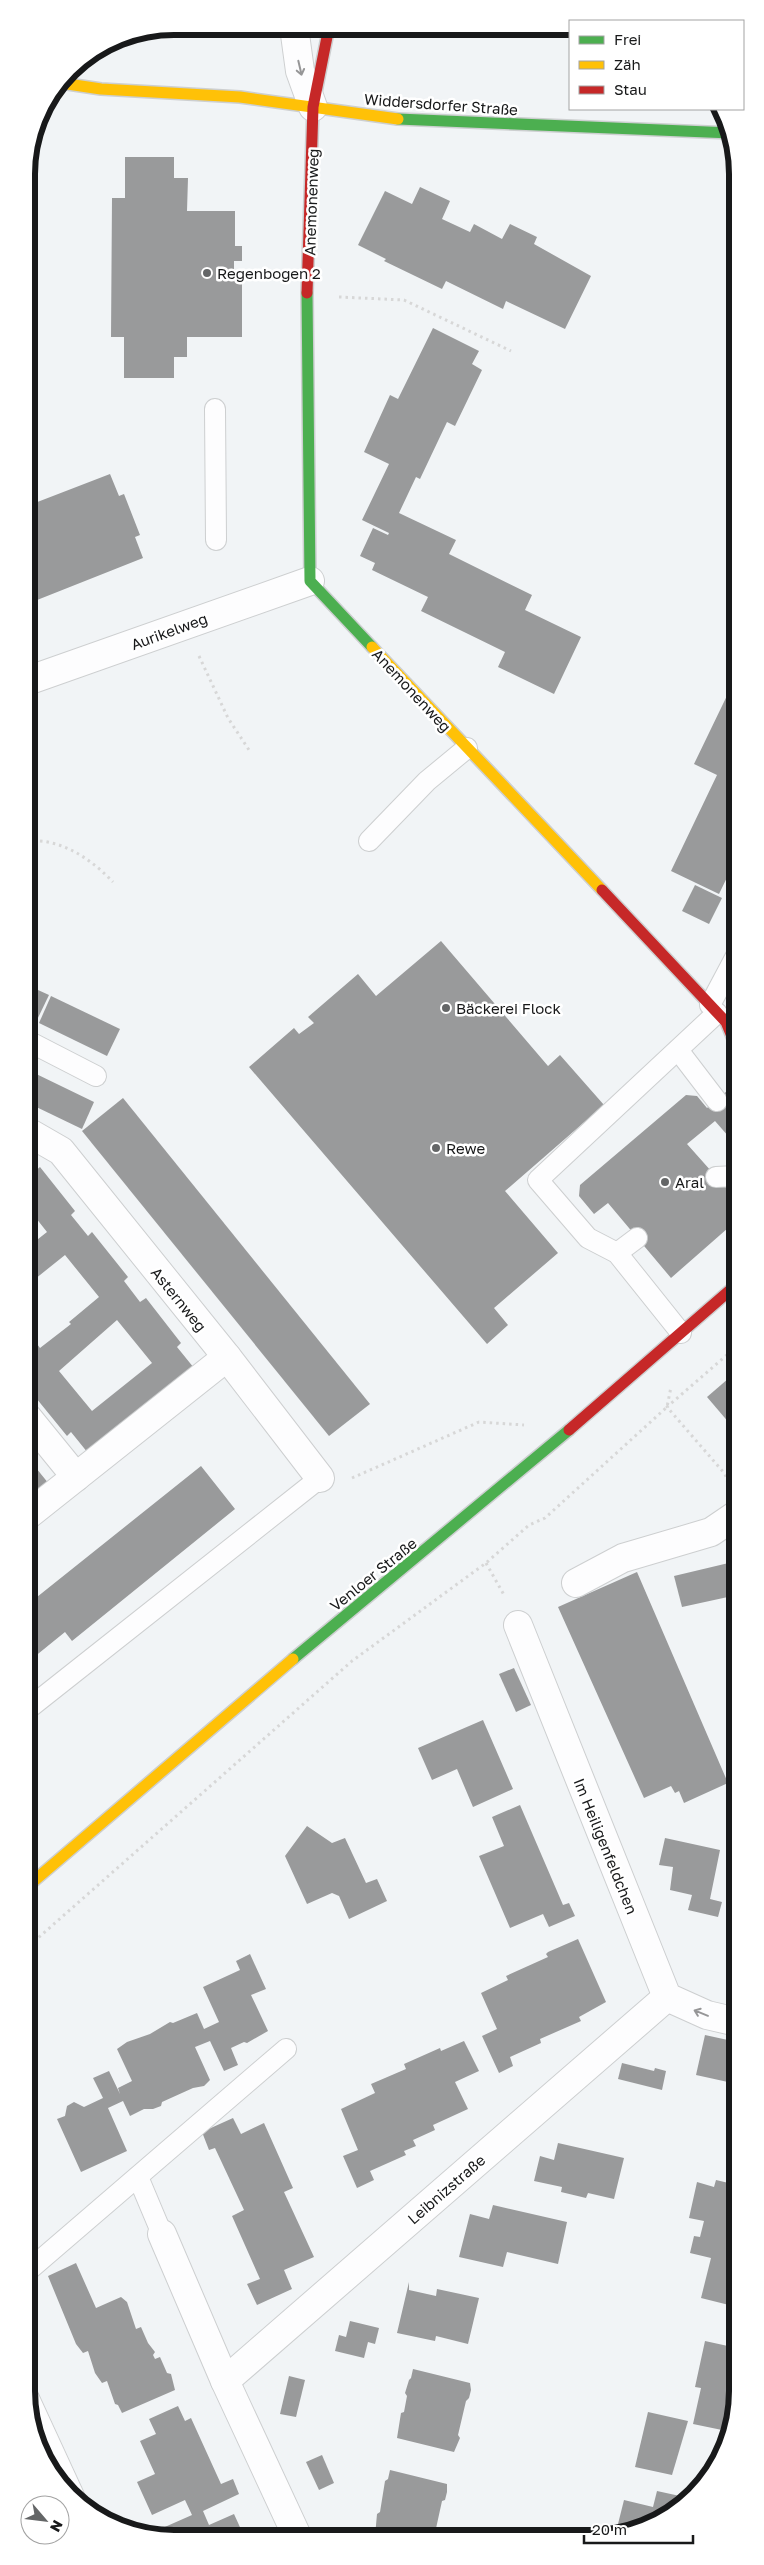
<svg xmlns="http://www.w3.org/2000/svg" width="764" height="2565" font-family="'Golos Text',sans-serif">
<rect width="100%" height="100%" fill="#f1f4f6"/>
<g fill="#999a9b" fill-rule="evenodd">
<path d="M125 157H174V178H188L187 211H235V246H242V261H234V280H242V337H187V357H174V378H124V337H111L112 198H125Z"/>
<path d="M420 187 450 201 442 219 470 232 474 224 502 239 510 224 537 237 534 244 591 276 565 329 506 301 503 309 446 281 442 289 384 261 386 259 358 245 385 191 412 204Z"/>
<path d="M433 328 479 351 472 364 482 370 455 426 447 422 420 479 416 477 399 513 456 540 449 554 532 595 525 610 581 637 554 694 498 667 505 652 421 611 428 597 372 570 375 563 360 556 373 528 388 535 389 533 362 520 389 464 364 452 390 395 398 399Z"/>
<path d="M110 474 119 496 124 494 140 535 135 537 143 558 27 604V506Z"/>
<path d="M736 677V859L719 894 671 871 717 775 694 764Z"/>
<path d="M695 885 722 898 709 924 682 911Z"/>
<path d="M441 941 548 1066 560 1055 604 1105 505 1191 558 1253 494 1308 508 1325 487 1344 249 1067 294 1028 299 1034 314 1023 308 1017 358 974 376 996Z"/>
<path d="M27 985 49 995 36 1022 27 1018Z"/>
<path d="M51 996 120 1029 107 1056 39 1023Z"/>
<path d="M28 1070 94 1102 82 1129 28 1103Z"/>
<path d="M727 1091 736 1102V1145L715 1121 687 1144 736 1199V1221L671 1278 608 1203 594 1214 579 1196 580 1185 686 1095 697 1096 707 1108Z"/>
<path d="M123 1098 370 1404 329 1436 82 1131Z"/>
<path d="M40 1167 75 1211 71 1215 88 1236 92 1232 128 1277 124 1281 140 1302 146 1298 181 1343 177 1347 194 1368 88 1453 71 1432 67 1436 32 1393 36 1389 28 1379V1332L40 1348 71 1324 69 1322 99 1297 65 1255 35 1279 38 1283 28 1291V1247L47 1232 28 1208V1177ZM117 1320 152 1363 92 1411 59 1371Z"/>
<path d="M736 1372V1431L707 1397Z"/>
<path d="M28 1449 36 1459 32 1463 49 1484 28 1501Z"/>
<path d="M201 1466 235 1509 72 1641 65 1632 28 1662V1590L30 1589 37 1597Z"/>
<path d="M737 1561V1595L682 1607 674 1576Z"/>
<path d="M637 1572 728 1783 684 1803 679 1791 675 1793 671 1786 644 1798 558 1607Z"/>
<path d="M514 1668 531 1705 516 1712 499 1674Z"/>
<path d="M483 1720 513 1789 473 1807 457 1769 432 1780 418 1748Z"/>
<path d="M520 1805 563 1905 569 1903 575 1916 549 1927 543 1914 510 1928 479 1856 504 1846 492 1817Z"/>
<path d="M307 1826 332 1843 345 1838 366 1883 377 1879 387 1901 349 1919 339 1896 332 1893 307 1904 285 1856Z"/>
<path d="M665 1838 720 1850 710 1899 722 1902 718 1917 688 1910 692 1895 670 1890 673 1867 659 1865Z"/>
<path d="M578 1939 606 2002 579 2017 581 2021 540 2039 541 2043 510 2057 513 2066 499 2073 482 2036 497 2029 481 1993 508 1980 506 1976 548 1957 546 1954 548 1952Z"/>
<path d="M250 1954 266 1989 251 1995 268 2031 247 2043 244 2042 231 2048 238 2065 224 2071 210 2041 195 2047 210 2080 204 2086 193 2088 162 2102 161 2106 153 2109H144L130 2116 123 2101 108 2108 127 2151 81 2172 57 2119 65 2116 67 2106 74 2102 84 2107 103 2098 93 2078 109 2071 120 2094 118 2088 132 2081 117 2049 127 2042 150 2034 170 2022 173 2023 197 2013 204 2029 219 2022 203 1987 240 1970 236 1961Z"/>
<path d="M705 2035 737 2042V2084L696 2075Z"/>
<path d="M464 2041 479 2071 455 2082 468 2109 433 2125 435 2130 413 2140 416 2146 404 2151 406 2155 370 2171 374 2180 357 2188 343 2156 358 2150 341 2109 375 2093 371 2084 406 2069 404 2064 440 2048 441 2051Z"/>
<path d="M622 2063 654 2071 655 2068 666 2071 662 2090 618 2079Z"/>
<path d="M233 2118 241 2134 264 2123 293 2188 284 2192 314 2257 284 2270 292 2289 257 2305 247 2284 260 2279 232 2216 244 2210 215 2148 209 2150 202 2132Z"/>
<path d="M558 2143 624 2158 614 2199 588 2193 586 2198 561 2192 562 2187 534 2181 540 2156 554 2160Z"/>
<path d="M716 2180 737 2185V2229L732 2228 728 2244 734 2245 730 2261 737 2263V2307L701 2298 711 2258 690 2253 694 2236 700 2237 704 2221 689 2218 697 2182 714 2187Z"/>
<path d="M493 2205 567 2222 558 2264 507 2252 503 2267 459 2257 470 2214 489 2219Z"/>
<path d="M76 2263 96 2308 121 2297 127 2302 136 2329 141 2327 148 2343 155 2352 153 2355 155 2359 160 2357 167 2373 171 2374 175 2390 122 2413 118 2405 115 2404 107 2381 102 2383 95 2373 88 2351 83 2353 76 2344 48 2276Z"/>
<path d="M409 2282V2290L436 2296 437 2289 479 2298 468 2344 436 2336 435 2341 397 2333Z"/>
<path d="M350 2321 379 2328 375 2344 368 2342 364 2358 335 2351 339 2335 346 2337Z"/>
<path d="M705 2341 737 2348V2396L730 2395 722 2430 693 2424 701 2388 695 2387Z"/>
<path d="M413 2369 470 2383 471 2390 469 2398 466 2401 458 2435 460 2438 454 2452 397 2438 401 2413 404 2412 407 2396 405 2393 409 2380 411 2378Z"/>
<path d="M289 2376 305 2380 296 2417 280 2414Z"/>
<path d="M178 2406 185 2421 191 2418 221 2484 233 2479 239 2494 203 2511 209 2525 234 2514 244 2536H160L158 2530 192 2515 185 2500 152 2515 137 2482 155 2474 140 2441 156 2434 149 2419Z"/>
<path d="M648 2412 688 2421 672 2475 635 2467Z"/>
<path d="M322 2455 334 2483 319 2490 306 2462Z"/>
<path d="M390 2470 447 2484V2492L445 2500 442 2501 435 2533 437 2536H375L377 2514 380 2512 385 2481 388 2479Z"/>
<path d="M657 2491 689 2498 664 2519 615 2536 624 2500 653 2507Z"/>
</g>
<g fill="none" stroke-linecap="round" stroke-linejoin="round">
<g stroke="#cdcfd0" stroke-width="22">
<g id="lane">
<path d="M215 409 216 540"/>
<path d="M369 841 427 781 467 748"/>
<path d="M710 1005 736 956"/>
<path d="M28 1041 96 1076"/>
<path d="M678 1050 717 1101"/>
<path d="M716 1177 736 1176"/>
<path d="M617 1253 637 1238"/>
<path d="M681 1333 617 1253 588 1238 538 1180 717 1013"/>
<path d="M28 1709 320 1478"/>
<path d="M138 2177 162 2234"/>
<path d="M29 2270 286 2049"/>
<path d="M29 2398 76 2500"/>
</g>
</g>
<g stroke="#cdcfd0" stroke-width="30">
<g id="street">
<path d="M294 27 300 71 313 107"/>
<path d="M27 681 310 581"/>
<path d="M28 1132 61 1151 227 1357 320 1478"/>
<path d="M28 1418 76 1477"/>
<path d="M28 1515 227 1357"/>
<path d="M576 1583 623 1558 711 1532 736 1515"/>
<path d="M518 1625 667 1997 707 2015 737 2022"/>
<path d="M162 2234 225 2381 297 2536"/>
<path d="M225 2381 667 1997"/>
</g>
</g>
<g stroke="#cdcfd0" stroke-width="14">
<g id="fast">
<path d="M398 119 731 133"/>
<path d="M307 293 310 581 372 647"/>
<path d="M293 1659 569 1430"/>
</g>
</g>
<g stroke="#cdcfd0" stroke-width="14">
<g id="slow">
<path d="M61 83 101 89 240 97 398 119"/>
<path d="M372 647 602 890"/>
<path d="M28 1886 293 1659"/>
</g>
</g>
<g stroke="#cdcfd0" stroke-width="14">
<g id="jam">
<path d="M307 293 313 107 329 27"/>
<path d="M602 890 726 1022 736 1046"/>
<path d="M569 1430 736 1285"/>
</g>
</g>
<g stroke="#d7d7d7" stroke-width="3" stroke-dasharray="2.5 4" stroke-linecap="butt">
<path d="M339 297 404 300 511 351"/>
<path d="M199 656 228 718 251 753"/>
<path d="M27 841C61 838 91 859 113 882"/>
<path d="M352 1478 479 1422 524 1425"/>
<path d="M728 1483 725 1474 667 1407 736 1347"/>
<path d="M486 1563 504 1595"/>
<path d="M29 1946 352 1661 486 1563 529 1525 545 1518 667 1407 671 1387"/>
</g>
<use href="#lane" stroke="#fdfdfe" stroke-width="20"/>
<use href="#street" stroke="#fdfdfe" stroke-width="28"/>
<use href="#fast" stroke="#4caf50" stroke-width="11"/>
<use href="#slow" stroke="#ffc107" stroke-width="11"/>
<use href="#jam" stroke="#c62828" stroke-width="11"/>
</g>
<defs><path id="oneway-shaft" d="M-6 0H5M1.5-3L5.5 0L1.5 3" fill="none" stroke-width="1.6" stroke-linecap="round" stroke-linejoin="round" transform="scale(1.25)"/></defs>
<g stroke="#969697">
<use href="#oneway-shaft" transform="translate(300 68) rotate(77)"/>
<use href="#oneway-shaft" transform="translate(701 2013) rotate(-158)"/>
</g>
<g fill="#646667" stroke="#fff" stroke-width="2">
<circle cx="207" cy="273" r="5"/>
<circle cx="446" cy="1008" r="5"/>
<circle cx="436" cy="1148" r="5"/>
<circle cx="665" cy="1182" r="5"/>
</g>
<g text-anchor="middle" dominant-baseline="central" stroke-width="5" stroke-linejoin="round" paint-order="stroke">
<g font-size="15" fill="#18191a" stroke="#fff">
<text transform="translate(441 104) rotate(4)">Widdersdorfer Straße</text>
<text transform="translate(311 202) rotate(-88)">Anemonenweg</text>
<text transform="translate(169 631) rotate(-20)">Aurikelweg</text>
<text transform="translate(412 690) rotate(47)">Anemonenweg</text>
<text transform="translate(179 1299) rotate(51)">Asternweg</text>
<text transform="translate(373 1574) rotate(-39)">Venloer Straße</text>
<text transform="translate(606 1846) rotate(68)">Im Heiligenfeldchen</text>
<text transform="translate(446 2189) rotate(-41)">Leibnizstraße</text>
</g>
<g font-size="15" fill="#18191a" stroke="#fff" text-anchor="start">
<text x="217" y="273">Regenbogen 2</text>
<text x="456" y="1008">Bäckerei Flock</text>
<text x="446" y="1148">Rewe</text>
<text x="675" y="1182">Aral</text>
</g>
</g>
<path d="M0 0H764V2565H0ZM174 35H590A139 139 0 0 1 729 174V2391A139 139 0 0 1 590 2530H174A139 139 0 0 1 35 2391V174A139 139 0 0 1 174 35Z" fill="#fff" fill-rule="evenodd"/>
<path fill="none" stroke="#18191a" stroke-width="6" d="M174 35H590A139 139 0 0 1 729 174V2391A139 139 0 0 1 590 2530H174A139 139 0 0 1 35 2391V174A139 139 0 0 1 174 35Z"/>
<rect x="569" y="20" width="175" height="90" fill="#ffffff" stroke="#a3a3a3"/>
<rect x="579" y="36" width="25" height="8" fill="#4caf50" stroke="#a3a3a3"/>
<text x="614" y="45" font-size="15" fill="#18191a">Frei</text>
<rect x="579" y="61" width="25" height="8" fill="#ffc107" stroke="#a3a3a3"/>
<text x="614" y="70" font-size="15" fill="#18191a">Zäh</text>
<rect x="579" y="86" width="25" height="8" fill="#c62828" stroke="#a3a3a3"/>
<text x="614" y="95" font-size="15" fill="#18191a">Stau</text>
<g transform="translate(45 2520) rotate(118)"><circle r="24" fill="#ffffff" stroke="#a3a3a3"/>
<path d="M0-4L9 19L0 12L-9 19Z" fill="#646667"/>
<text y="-8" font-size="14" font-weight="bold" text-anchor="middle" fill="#18191a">N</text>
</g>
<path d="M584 2535v8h109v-8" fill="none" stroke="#18191a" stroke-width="2.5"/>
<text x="592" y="2535" font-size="15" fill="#18191a" stroke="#ffffff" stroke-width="4" paint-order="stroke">20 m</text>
</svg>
